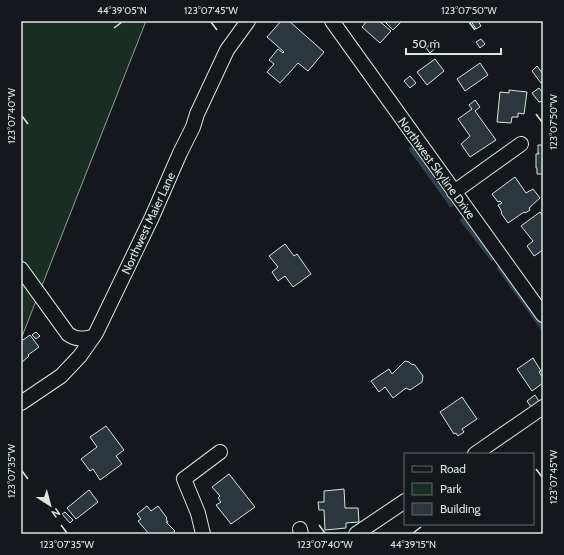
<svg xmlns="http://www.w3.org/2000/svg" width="564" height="555" font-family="Cabin,sans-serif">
<rect width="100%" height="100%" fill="#14181c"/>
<path fill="#1a2d24" stroke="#939e99" d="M21 21H146L21 339Z"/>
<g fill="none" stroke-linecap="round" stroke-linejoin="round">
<g stroke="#2f3f4d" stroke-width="4">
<path d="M411 149 451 205"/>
<path d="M462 220 492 259"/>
<path d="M499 268 543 329"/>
</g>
</g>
<g fill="#2c363c" stroke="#d8e6dc">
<path d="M281 21H289L324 52 308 71 298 63 280 83 267 72 274 64 269 60 278 49 283 53 284 52 267 37Z"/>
<path d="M367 21H379L391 31 380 43 362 27Z"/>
<path d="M384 21H402L393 30Z"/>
<path d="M471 21H478L481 26 476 29Z"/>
<path d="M481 39 485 44 480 48 476 42Z"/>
<path d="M435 40 439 45 430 53 426 48Z"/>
<path d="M435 59 444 71 427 85 417 72Z"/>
<path d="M480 63 488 75 465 91 457 79Z"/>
<path d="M537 66 543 74V81L541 83 532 71Z"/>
<path d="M410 76 416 83 410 88 404 81Z"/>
<path d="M539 88 543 93V101L539 102 532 93Z"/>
<path d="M509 90 527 92 524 114 518 113V117H512L511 123 497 122 500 92 509 93Z"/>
<path d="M475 100 480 107 475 111 496 140 470 157 461 144 470 136 458 119 472 109 469 105Z"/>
<path d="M538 145H543V174H537V168H536V154H539V153H538Z"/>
<path d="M515 177 526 193 533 189 540 198 529 208 530 210 525 213 524 212 508 223 501 213 502 212 498 205 502 203 500 201 498 202 492 194Z"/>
<path d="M540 212 543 216V250L534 256 527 246 533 241 521 226Z"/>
<path d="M285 244 294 256 297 254 311 274 293 287 285 276 278 281 272 272 278 267 269 256Z"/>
<path d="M36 332 40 336 36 339 32 335Z"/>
<path d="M30 335 39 347 28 355 29 356 21 363V338L23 340Z"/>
<path d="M533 358 541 371 539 372 543 378V383L532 391 517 369Z"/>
<path d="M405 361 409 362 411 364 415 365 423 376 422 382 410 390 406 388 393 398 385 387 379 392 371 381 389 369 392 374Z"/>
<path d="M535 395 539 401 531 407 527 401Z"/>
<path d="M462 397 477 419 462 429 464 432 458 436 456 433 454 434 440 412Z"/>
<path d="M106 426 124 450 116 456 122 464 100 480 93 469 90 471 81 459 97 447 90 437Z"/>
<path d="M229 474 255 507 231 524 216 505 221 502 218 498 220 496 212 487Z"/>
<path d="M344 489 345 508H358L359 522 346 523V528L325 530 324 510H319L318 502H324V491Z"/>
<path d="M89 490 98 502 76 519 67 508Z"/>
<path d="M147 506 151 511 158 506 167 518 166 519 168 522H166L175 531 171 534H149L138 521 141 519 137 514Z"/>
<path d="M65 512 73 520 70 523 62 514Z"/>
</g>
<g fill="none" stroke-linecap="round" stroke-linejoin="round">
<g stroke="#d8e6dc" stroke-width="16">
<g id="minor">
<path d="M332 21 543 315"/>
<path d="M454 192 521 144"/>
<path d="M21 269 68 334C76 340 83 339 93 337"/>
<path d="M21 403 61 376 80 356 96 333 152 217 180 153 193 127 197 114 227 50 248 21"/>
<path d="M475 454 543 407"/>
<path d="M300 529 301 534"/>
<path d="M203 534 198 513 184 479 220 452"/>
<path d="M356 534 405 501"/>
</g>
</g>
<use href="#minor" stroke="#14181c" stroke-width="14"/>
</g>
<path fill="none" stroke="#d8e6dc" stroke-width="1.5" d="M211 22 217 30M469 22 475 30M114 28 122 22M536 114 542 122M22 116 28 124M536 469 542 477M22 471 28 479M61 525 67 533M319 525 325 533M413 533 421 527"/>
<g text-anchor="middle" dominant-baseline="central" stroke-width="3" stroke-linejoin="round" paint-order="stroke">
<g font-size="12" fill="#d8e6dc" stroke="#14181c">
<text transform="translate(437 168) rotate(54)">Northwest Skyline Drive</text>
<text transform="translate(148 223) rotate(-65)">Northwest Maier Lane</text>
</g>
</g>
<rect width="564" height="555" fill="none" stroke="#14181c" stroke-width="44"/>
<rect x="404" y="453" width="130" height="72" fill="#14181c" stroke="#626a69"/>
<rect x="412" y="466" width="20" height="6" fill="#14181c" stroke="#626a69"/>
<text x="440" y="473" font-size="12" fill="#d8e6dc">Road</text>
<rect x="412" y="483" width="20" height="12" fill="#1a2d24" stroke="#626a69"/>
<text x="440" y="493" font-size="12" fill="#d8e6dc">Park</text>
<rect x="412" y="503" width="20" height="12" fill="#2c363c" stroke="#626a69"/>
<text x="440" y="513" font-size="12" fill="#d8e6dc">Building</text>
<g transform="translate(50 505) rotate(144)" stroke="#14181c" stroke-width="3" paint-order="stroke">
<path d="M0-3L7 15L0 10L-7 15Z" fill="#d8e6dc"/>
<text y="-6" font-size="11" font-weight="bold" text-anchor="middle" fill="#d8e6dc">N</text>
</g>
<path d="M406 48v6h95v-6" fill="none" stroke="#d8e6dc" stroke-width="2"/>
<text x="412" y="48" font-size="12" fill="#d8e6dc" stroke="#14181c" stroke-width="3" paint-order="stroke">50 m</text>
<rect x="22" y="22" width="520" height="511" fill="none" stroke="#d8e6dc" stroke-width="1.5"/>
<g font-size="10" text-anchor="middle" fill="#d8e6dc">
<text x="122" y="14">44°39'05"N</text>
<text x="211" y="14">123°07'45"W</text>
<text x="469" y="14">123°07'50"W</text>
<text transform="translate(11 116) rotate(-90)" y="4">123°07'40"W</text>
<text transform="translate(553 122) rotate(-90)" y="4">123°07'50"W</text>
<text transform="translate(11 471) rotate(-90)" y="4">123°07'35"W</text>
<text transform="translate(553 477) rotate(-90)" y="4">123°07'45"W</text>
<text x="67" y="548">123°07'35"W</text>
<text x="325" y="548">123°07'40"W</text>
<text x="413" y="548">44°39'15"N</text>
</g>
</svg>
